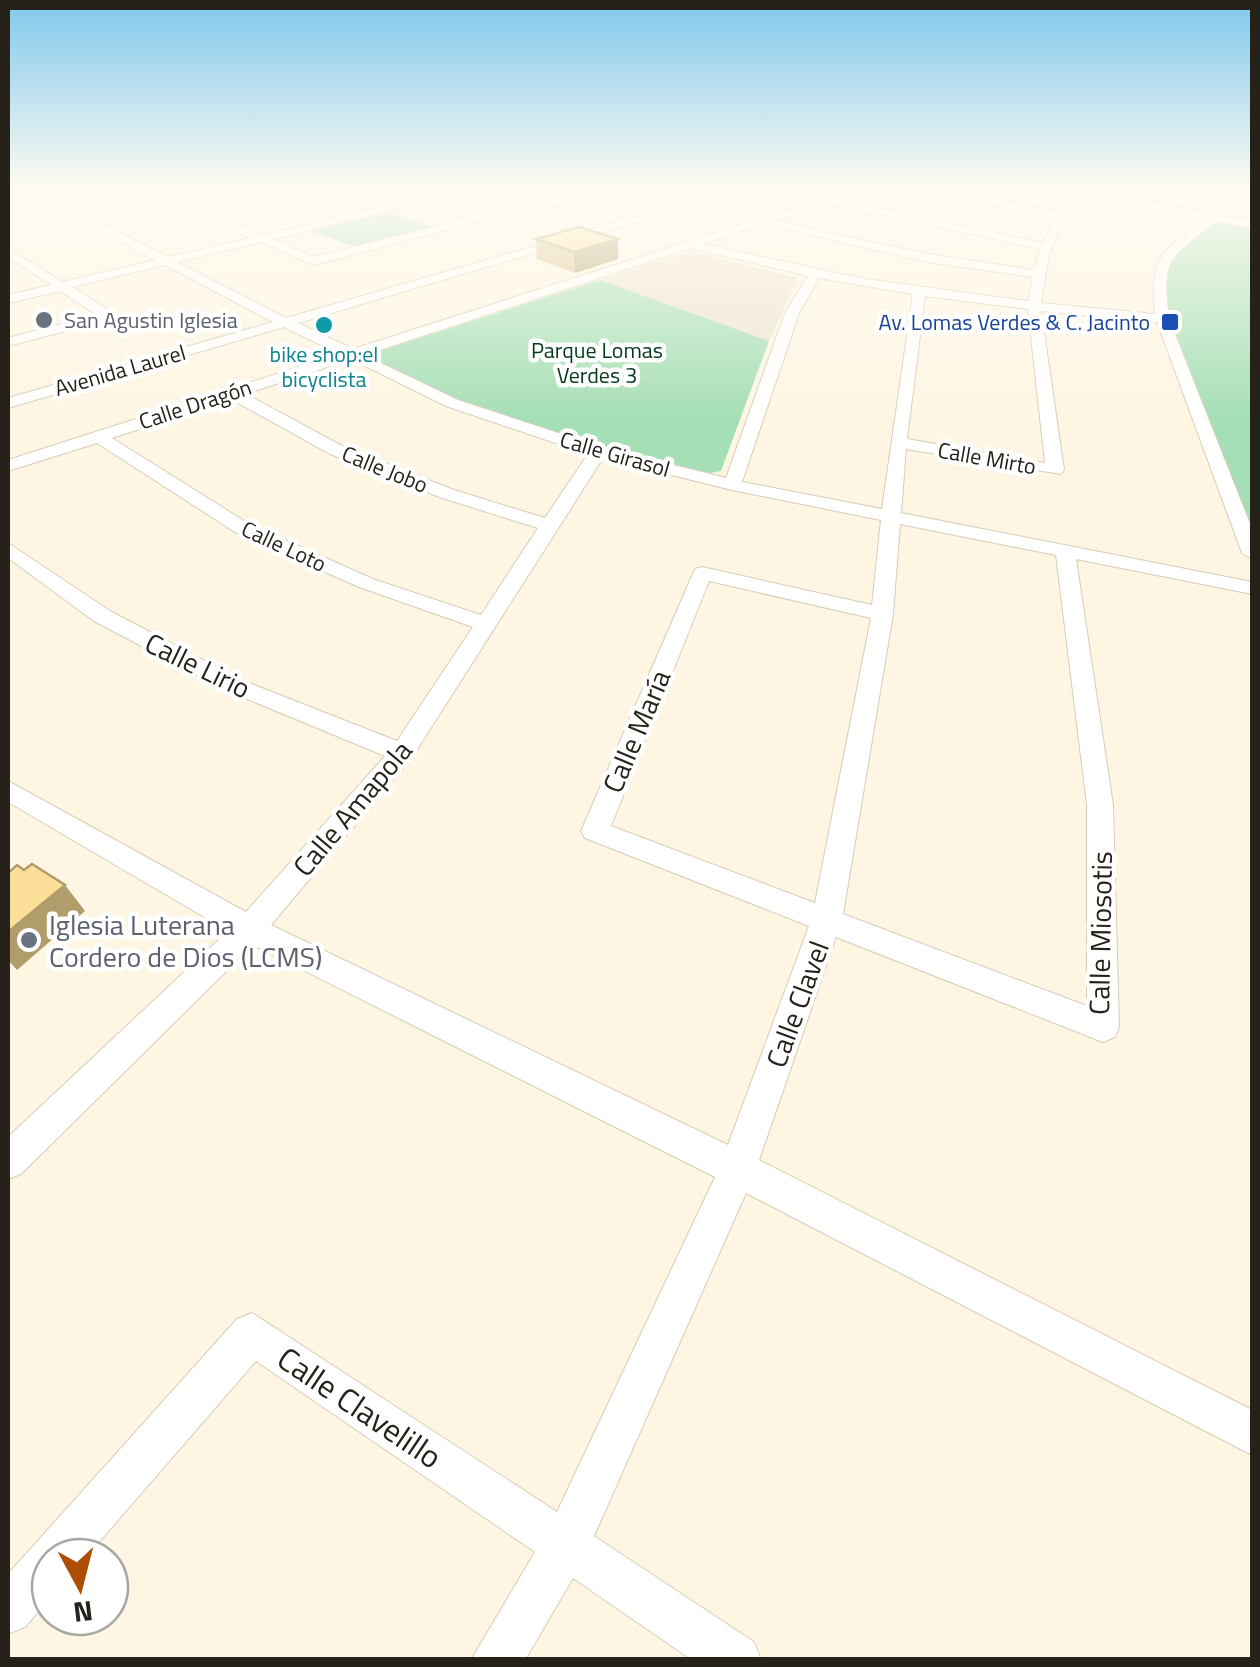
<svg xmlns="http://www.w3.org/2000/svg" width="1260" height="1667" font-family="'Titillium Web',sans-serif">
<rect width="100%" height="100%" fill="#fef6e3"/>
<path fill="#eee4cf" d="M691 251 798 278 769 341 600 280Z"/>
<g fill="#a5dfb5">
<path d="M390 212 433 227 356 247 311 231Z"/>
<path d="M1216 218 1252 225V553L1162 319 1164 257Z"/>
<path d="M600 280 769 341 721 471 710 473C600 446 469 418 373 358L379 351Z"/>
</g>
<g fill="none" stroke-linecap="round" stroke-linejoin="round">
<g stroke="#d7cdb6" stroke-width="2">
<path id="minor" d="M18 187H30L168 257 251 238 138 187H151L263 235 336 218 259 187H272L348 215 412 200 379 187H393L424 197 483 187 435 200 483 216V220L314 265 261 242 177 262 286 318 615 223 499 187H514L627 220 741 187H756L298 323 353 349 827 197 1043 243 1056 218 912 187H930L1066 214 1049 254 1041 303 1155 314C1149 254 1161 254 1205 219L1050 187H1069L1211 214 1246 187H1252V192L1222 216 1252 222V228L1216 221C1170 258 1161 257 1169 319L1252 529V559L1242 553 1157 322 1041 311 1064 470 1061 474 906 449 901 513 1252 582V594L1076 559 1113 805 1119 1027 1115 1037 1103 1042 836 937 759 1160 1252 1410V1455L746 1193 594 1536 754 1642 761 1660H692L573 1578 525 1660H471L535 1552 256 1361 86 1557H50V1598L25 1627 8 1634V1574L237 1319 252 1313 557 1512 715 1177 253 945 21 1174 8 1179V1137L228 931 8 802V781L246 912 385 756 223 689 94 621 8 558V543L110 611 239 679 397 741 473 627 359 587 235 532 97 443 8 471V460L339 354 284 327 8 408V398L273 322 165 265 72 287 113 313V319L8 346V338L97 315 60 291 8 303V295L51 285 8 257V249L63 282 155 260ZM423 203 467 218 315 257 273 239ZM828 203 1040 249 1034 270 928 254 775 221ZM763 224 928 262 1033 277 1028 301 865 279 703 244ZM691 248 808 276 785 313 726 478 604 448 458 400 364 355ZM819 278 913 294 882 509 742 482 799 313ZM925 296 1028 309 1045 463 907 439ZM351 359 446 406 588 454 545 518 454 490 342 446 246 394ZM231 399 330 454 442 498 538 528 481 615 373 579 249 524 112 438ZM603 458 732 490 881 520 872 605 702 567 695 569 581 831 585 838 809 926 728 1145 271 925 411 759ZM900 524 1056 555 1087 805V1006L843 914 893 614ZM709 581 871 618 815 903 611 826Z"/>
</g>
<use href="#minor" fill="#fff" fill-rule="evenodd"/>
</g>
<path fill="#d9c184" d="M536 239 618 259 575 273 537 259Z"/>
<g fill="#b09d6b">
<path d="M618 239V259L575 273 574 252Z"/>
<path d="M65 885 85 911 17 970 8 960V932Z"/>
</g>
<g fill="#fce099" stroke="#b09d6b" stroke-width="2.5">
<path d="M579 227 618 239 574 252 536 239Z"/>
<path d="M32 864 65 885 8 932V873L17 865 24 870Z"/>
</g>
<linearGradient id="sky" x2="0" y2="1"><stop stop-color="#80c8ed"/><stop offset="0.45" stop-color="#fffbf2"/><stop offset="1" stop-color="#fffbf2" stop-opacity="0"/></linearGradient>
<rect width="1260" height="420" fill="url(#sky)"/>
<g fill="#6b7280" stroke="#fff" stroke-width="4">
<circle cx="44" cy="320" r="10"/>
<circle cx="29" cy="940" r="10"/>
</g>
<rect fill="#1a4fb4" stroke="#fff" stroke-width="4" x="1160" y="312" width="20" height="20" rx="5"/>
<circle fill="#0f9aa8" stroke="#fff" stroke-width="4" cx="324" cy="325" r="10"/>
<g text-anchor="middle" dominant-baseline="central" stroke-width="9" stroke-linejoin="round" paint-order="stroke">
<g font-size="22" fill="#5b616d" stroke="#fff" text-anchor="start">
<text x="64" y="320">San Agustin Iglesia</text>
</g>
<g font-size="22" fill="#164399" stroke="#fff" text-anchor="end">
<text x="1150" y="322">Av. Lomas Verdes &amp; C. Jacinto</text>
</g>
<g font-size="22" fill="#04391c" stroke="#fff">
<text x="597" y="350">Parque Lomas<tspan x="597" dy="25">Verdes 3</tspan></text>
</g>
<g font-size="22" fill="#0d838f" stroke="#fff">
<text x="324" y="354">bike shop:el<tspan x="324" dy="25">bicyclista</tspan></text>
</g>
<g font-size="22" fill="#262219" stroke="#fff">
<text transform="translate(120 370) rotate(-16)">Avenida Laurel</text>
<text transform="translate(195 404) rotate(-18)">Calle Dragón</text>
<text transform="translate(615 454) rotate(16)">Calle Girasol</text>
<text transform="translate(987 458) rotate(10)">Calle Mirto</text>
<text transform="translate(385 469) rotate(22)">Calle Jobo</text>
<text transform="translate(284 546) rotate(25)">Calle Loto</text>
</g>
<g font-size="28" fill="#262219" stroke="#fff">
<text transform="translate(198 665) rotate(26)">Calle Lirio</text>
<text transform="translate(636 731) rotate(-67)">Calle María</text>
<text transform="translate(352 808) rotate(-50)">Calle Amapola</text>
<text transform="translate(1100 933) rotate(-89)">Calle Miosotis</text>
<text transform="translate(797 1004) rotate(-70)">Calle Clavel</text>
</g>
<g font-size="28" fill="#5b616d" stroke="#fff" text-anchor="start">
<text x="49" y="924">Iglesia Luterana<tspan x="49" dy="32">Cordero de Dios (LCMS)</tspan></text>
</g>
<g font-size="32" fill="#262219" stroke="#fff">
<text transform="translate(360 1407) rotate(34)">Calle Clavelillo</text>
</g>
</g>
<rect width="1260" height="1667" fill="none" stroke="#262219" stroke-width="20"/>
<g transform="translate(80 1587) rotate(173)"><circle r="48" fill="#ffffff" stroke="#a8a7a3" stroke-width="2.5"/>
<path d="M0-8L18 38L0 25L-18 38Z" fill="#ae4e05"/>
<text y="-15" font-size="28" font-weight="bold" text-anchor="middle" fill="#262219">N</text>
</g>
</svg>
